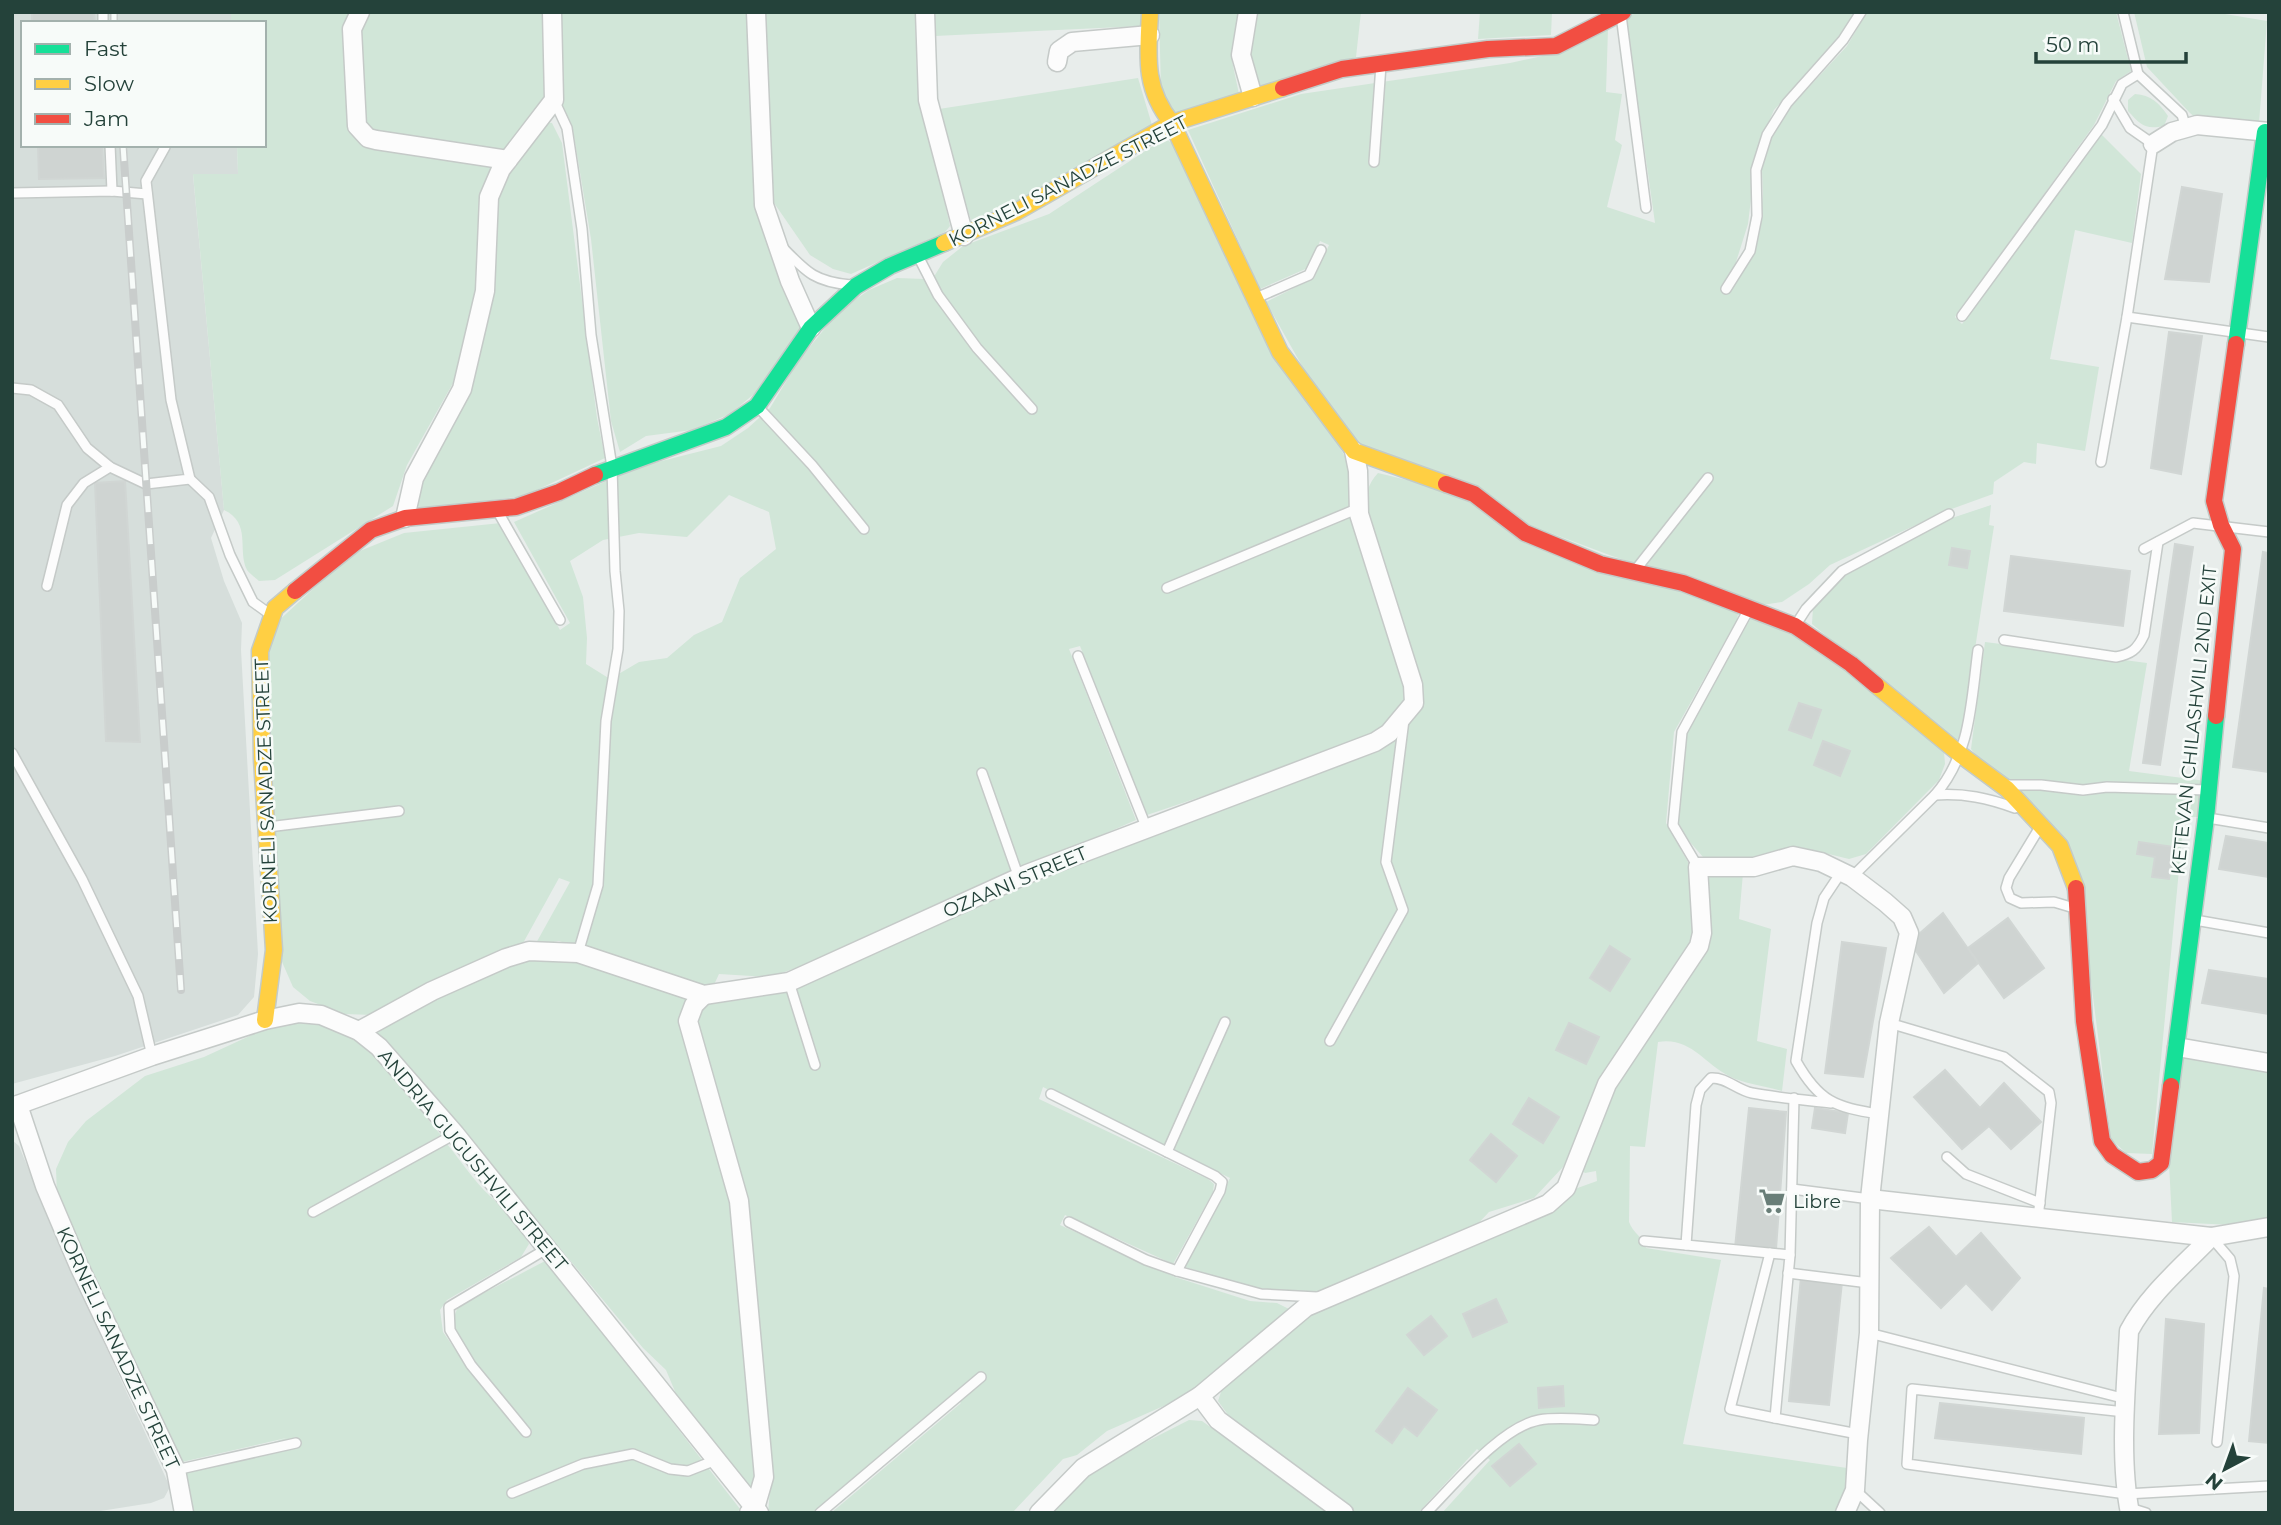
<svg xmlns="http://www.w3.org/2000/svg" width="2281" height="1525" font-family="Montserrat,sans-serif">
<rect width="100%" height="100%" fill="#e8edeb"/>
<g fill="#d6dedb">
<path d="M12 12H231V23H23V145H237L238 174 193 175 224 510 211 538 224 581 242 623 241 650 258 954 254 997 238 1015 115 1056 12 1084Z"/>
<path d="M12 1140 19 1146 67 1262 170 1487 164 1498 151 1503 88 1513H12Z"/>
</g>
<g fill="#d1e6d8" fill-rule="evenodd">
<path d="M231 12H544L548 97 492 167 480 200 477 283 470 318 453 383 407 465 393 506 275 580 259 581C256 578 250 574 247 570 237 550 252 523 224 510L193 174H238L237 145H264V23H231Z"/>
<path d="M559 12H749L753 153 803 331 754 394 730 414 692 430 646 436 620 452 611 421 591 239 573 130 557 103Z"/>
<path d="M763 12H915L917 80 950 226 945 232 851 274 833 269 810 255 772 200Z"/>
<path d="M933 12H1142V26L935 36Z"/>
<path d="M1159 12H1240L1232 61 1239 94 1172 114 1161 90Z"/>
<path d="M1257 12H1361L1356 57 1257 90 1247 57Z"/>
<path d="M1480 12H1552L1551 35 1478 39Z"/>
<path d="M1637 12H1855L1840 38 1774 110 1757 149 1748 224 1736 262 1746 267 1758 241 1763 194 1762 169 1770 140 1785 113 1847 46 1867 12H2116L2131 71 2116 81 2094 125 1955 317 1962 324 2101 134 2141 174 2132 243 2075 230 2050 359 2099 367 2085 451 2037 443 2036 464 2024 462 1994 482 1993 494 1946 511 1830 565 1809 584 1782 602 1762 605 1612 556 1532 526 1354 444 1324 405 1266 302 1314 278 1329 245 1320 241 1310 267 1260 289 1188 130 1301 94 1510 63 1552 54 1608 29 1606 92 1622 94 1615 140 1622 145 1607 207 1655 223 1626 18Z"/>
<path d="M2134 12H2213L2267 21 2259 123 2197 119 2190 113 2147 67Z"/>
<path d="M1138 78 1152 125 1021 200 971 220 953 167 939 109Z"/>
<path d="M2135 94C2151 95 2159 103 2168 116L2164 126C2145 130 2141 125 2128 111V100Z"/>
<path d="M543 122 552 123 562 143 597 418 605 458 524 496 420 509 414 500 416 490 465 396 500 189 512 162Z"/>
<path d="M1165 138 1174 145 1349 464 1407 690 1405 704 1379 730 1292 766 1147 815 1080 646 1069 649 1136 820 807 964 770 977 719 974 712 989 689 985 559 941 535 945 570 882 559 878 522 945 435 980 373 1015 344 1014 310 1001 293 987 279 955 265 653 275 624 350 555 404 533 501 523 560 630 570 623 514 522 638 467 721 446 748 428 770 408 799 360 840 310 869 290 897 278 925 279 935 275 943 262 963 246 1049 214ZM729 495 769 512 776 549 740 578 722 622 694 635 667 658 639 662 610 679 586 664 587 638 583 597 570 561 603 540 639 533 687 537Z"/>
<path d="M1378 473 1445 489 1686 589 1738 614 1737 620 1674 732 1666 823 1693 871 1697 938 1604 1078 1563 1167 1534 1198 1489 1212 1472 1230 1321 1293 1256 1288 1185 1267 1230 1178 1043 1087 1039 1099 1208 1179 1214 1184 1213 1192 1173 1264 1065 1215 1060 1225 1175 1277 1250 1301 1277 1303 1289 1309 1211 1380 1193 1393 1107 1431 1077 1455 1063 1459 1012 1513H831L961 1403 952 1395 812 1513H768L770 1489 753 1311 695 1016 707 1004 733 1001 802 982 1055 871 1383 749 1414 719 1422 702 1365 511C1366 495 1367 485 1378 473Z"/>
<path d="M1991 505 1989 525 1994 526 1962 733 1955 743 1812 624 1813 607 1844 575 1949 519Z"/>
<path d="M1752 616 1788 631 1853 673 1944 752 1945 764 1939 780 1866 854 1849 859 1800 847 1763 858 1719 862 1703 857 1689 841 1678 823 1685 735Z"/>
<path d="M1985 642 2147 663 2129 771 2206 781 2199 817H2184L2152 1154 2126 1153 2111 1139 2078 878 1971 749Z"/>
<path d="M1707 871 1743 873 1739 919 1771 929 1757 1041 1787 1049 1782 1091C1765 1086 1744 1084 1729 1076 1703 1063 1691 1037 1658 1042L1645 1147 1630 1146 1629 1222C1633 1233 1643 1237 1646 1248L1721 1260 1683 1444 1847 1468 1844 1495 1836 1513H1442L1490 1460 1477 1449 1418 1513H1352L1231 1419 1218 1401 1223 1386 1305 1317 1572 1190 1597 1181 1596 1171 1585 1173 1580 1169 1614 1085 1693 966 1702 884Z"/>
<path d="M553 953 695 997 690 1002 731 1186 759 1472 751 1491 682 1408 666 1370 643 1348 485 1158 377 1034 386 1024C441 996 493 967 553 953Z"/>
<path d="M300 1020C309 1021 319 1021 328 1023 367 1034 415 1104 441 1135L341 1192 345 1200 447 1144C461 1161 474 1181 490 1196 507 1213 519 1220 529 1244L521 1257 447 1300 440 1310 443 1332 466 1365 525 1438 532 1431C516 1413 457 1346 454 1326 453 1319 455 1312 459 1306L547 1260 740 1509 737 1513H192L183 1472 286 1438 182 1462 85 1263 57 1196 56 1169 68 1142 86 1121 145 1076 204 1057 278 1023Z"/>
<path d="M2181 1056 2269 1072V1221L2231 1225 2172 1222 2169 1163Z"/>
<path d="M1189 1420 1202 1421 1331 1513H1046L1087 1472Z"/>
</g>
<g fill="#cfd4d2" stroke="#d1d6d4" stroke-width="2">
<path d="M32 12H94L95 23H32Z"/>
<path d="M38 145H102L104 178 39 179Z"/>
<path d="M2182 187 2222 194 2209 282 2165 279Z"/>
<path d="M2169 332 2202 336 2181 474 2151 468Z"/>
<path d="M125 481 140 742 106 741 95 483Z"/>
<path d="M2175 544 2193 547 2160 765 2143 763Z"/>
<path d="M1952 548 1970 551 1967 568 1949 565Z"/>
<path d="M2263 552 2269 553V772L2233 767Z"/>
<path d="M2011 556 2130 571 2123 626 2004 611Z"/>
<path d="M1799 703 1821 710 1811 738 1789 730Z"/>
<path d="M1823 741 1850 751 1840 776 1814 765Z"/>
<path d="M2226 836 2269 843V877L2219 869Z"/>
<path d="M2139 842 2174 847 2169 879 2152 877 2155 857 2137 854Z"/>
<path d="M1943 913 1978 963 1944 993 1910 942Z"/>
<path d="M2008 918 2044 968 2004 998 1968 948Z"/>
<path d="M1842 942 1886 948 1863 1077 1825 1073Z"/>
<path d="M1610 946 1630 959 1610 991 1590 978Z"/>
<path d="M2209 970 2269 979V1014L2202 1003Z"/>
<path d="M1569 1023 1599 1037 1586 1064 1556 1050Z"/>
<path d="M1945 1070 1980 1108 2004 1083 2041 1122 2011 1149 1989 1126 1962 1149 1914 1097Z"/>
<path d="M1529 1098 1559 1117 1543 1143 1513 1124Z"/>
<path d="M1749 1108 1786 1112 1776 1249 1735 1248Z"/>
<path d="M1815 1108 1848 1113 1845 1133 1812 1128Z"/>
<path d="M1491 1134 1517 1156 1496 1182 1470 1160Z"/>
<path d="M1929 1227 1956 1257 1981 1233 2020 1278 1992 1310 1966 1283 1941 1308 1891 1258Z"/>
<path d="M1801 1277 1842 1282 1829 1405 1789 1401Z"/>
<path d="M2264 1288 2269 1289V1443L2249 1441Z"/>
<path d="M1496 1299 1507 1322 1473 1337 1463 1314Z"/>
<path d="M1431 1316 1447 1336 1424 1355 1407 1335Z"/>
<path d="M2166 1319 2204 1324 2199 1433 2159 1434Z"/>
<path d="M1563 1386 1564 1406 1539 1408 1538 1388Z"/>
<path d="M1408 1388 1437 1410 1417 1436 1404 1426 1392 1443 1376 1431Z"/>
<path d="M1940 1403 2084 1418 2081 1454 1935 1438Z"/>
<path d="M1519 1444 1536 1464 1510 1486 1492 1466Z"/>
</g>
<g fill="none" stroke-linecap="round" stroke-linejoin="round">
<g stroke="#c5cac8" stroke-width="12">
<g id="lane">
<path d="M103 12V23"/>
<path d="M2123 12 2138 74"/>
<path d="M1621 15 1646 208"/>
<path d="M554 100 567 128 582 229 591 335 612 467 615 571 619 611 618 649 606 721 598 885 578 953"/>
<path d="M110 145 112 191"/>
<path d="M1374 162 1381 65"/>
<path d="M12 193 112 191 147 194"/>
<path d="M783 248C807 273 816 282 851 285"/>
<path d="M918 256 938 295 977 348 1032 409"/>
<path d="M1726 289 1750 251 1757 216 1756 170 1767 135 1787 103 1843 40 1861 12"/>
<path d="M1256 298 1309 275 1321 250"/>
<path d="M1962 316 2102 125 2122 84 2138 74 2182 115 2186 128"/>
<path d="M2127 317 2269 337"/>
<path d="M12 388 31 390 58 405 87 448 110 467 146 484 190 479 171 400 146 181 165 147"/>
<path d="M758 407 812 465 864 529"/>
<path d="M2101 462 2127 317 2153 144 2130 128 2113 99"/>
<path d="M190 479 209 497 230 555 253 602 271 615"/>
<path d="M498 512 560 620"/>
<path d="M2144 549 2193 523 2269 532"/>
<path d="M1637 568 1708 478"/>
<path d="M47 586 67 505 84 483 110 467"/>
<path d="M1167 588 1359 508"/>
<path d="M1795 626 1806 609 1842 571 1949 514"/>
<path d="M2004 640 2116 657C2131 654 2137 650 2144 635L2158 542"/>
<path d="M1078 656 1147 829"/>
<path d="M12 753 82 879 138 996 152 1056"/>
<path d="M982 773 1019 878"/>
<path d="M2008 785H2041L2083 790 2107 787 2207 790"/>
<path d="M1935 795C1964 793 1988 798 2015 808"/>
<path d="M2208 818 2269 828"/>
<path d="M268 827 399 811"/>
<path d="M2040 827 2009 878 2006 888 2010 898 2021 903 2054 902 2074 908"/>
<path d="M1698 867 1673 825 1682 732 1749 609"/>
<path d="M1842 871 1824 898 1817 923 1796 1061C1819 1102 1835 1107 1879 1114"/>
<path d="M1852 877 1935 795C1971 754 1971 702 1978 650"/>
<path d="M2195 920 2269 933"/>
<path d="M789 982 815 1065"/>
<path d="M1889 1023 2004 1057 2049 1092 2051 1103 2038 1218"/>
<path d="M1330 1041 1403 910 1386 862 1404 720"/>
<path d="M1051 1094 1215 1176 1222 1182 1220 1191 1177 1271 1261 1294 1317 1297"/>
<path d="M1831 1103C1805 1100 1778 1098 1752 1093 1737 1090 1726 1077 1711 1078L1700 1090 1696 1105 1686 1245 1790 1255 1775 1418 1858 1434"/>
<path d="M1167 1152 1225 1022"/>
<path d="M1947 1157 1966 1174 2040 1203"/>
<path d="M1792 1189 1870 1199"/>
<path d="M313 1212 455 1134"/>
<path d="M1069 1222 1146 1260 1177 1271"/>
<path d="M2212 1238 2230 1259 2234 1276 2217 1442"/>
<path d="M1644 1241 1686 1245"/>
<path d="M1770 1253 1730 1409 1775 1418"/>
<path d="M1790 1255 1794 1098"/>
<path d="M1788 1273 1869 1283"/>
<path d="M1869 1333 2126 1399"/>
<path d="M2125 1412 1912 1389 1907 1464 2126 1494 2269 1486"/>
<path d="M526 1432 471 1365 450 1330 449 1307 548 1248"/>
<path d="M176 1470 296 1443"/>
<path d="M1855 1490 1880 1513"/>
<path d="M512 1493 583 1464 633 1454 670 1469 688 1471 716 1460"/>
<path d="M2130 1508 2146 1513"/>
<path d="M820 1513 981 1377"/>
<path d="M1426 1513C1454 1485 1501 1427 1539 1420 1556 1417 1577 1419 1594 1420"/>
</g>
</g>
<g stroke="#c5cac8" stroke-width="21">
<g id="street">
<path d="M360 12 352 29 357 126 368 138 376 140 508 160"/>
<path d="M756 12 764 205 790 281 811 328"/>
<path d="M925 12 928 100 964 236"/>
<path d="M1248 12 1241 55 1253 97"/>
<path d="M1057 62 1059 51 1072 42 1150 35"/>
<path d="M2153 144 2172 132 2197 125 2269 132"/>
<path d="M405 518 414 478 462 389 485 291 489 197 501 169 554 100 552 12"/>
<path d="M704 995 694 1005 688 1021 739 1201 764 1477 755 1508 749 1513"/>
<path d="M359 1031 432 991 506 958 529 951 578 953 704 995 789 982 1027 874 1375 742 1389 733 1414 703 1413 685 1359 514 1358 471 1354 451"/>
<path d="M2177 1047 2269 1063"/>
<path d="M18 1105 45 1186 79 1266 176 1470 184 1513"/>
<path d="M12 1107 152 1056 265 1020 299 1013 321 1015 359 1031 379 1047 455 1134 759 1513"/>
<path d="M1870 1199 2211 1237 2269 1227"/>
<path d="M1200 1396 1218 1420 1344 1513"/>
<path d="M1039 1513 1083 1468 1200 1396 1306 1307 1548 1204 1566 1188 1607 1084 1699 946 1702 933 1698 867H1754L1793 856 1821 862 1852 877 1885 902 1902 917 1909 933 1889 1023 1870 1199 1869 1333 1858 1440 1855 1490 1845 1513"/>
<path d="M2130 1513C2119 1458 2126 1388 2129 1331 2148 1295 2183 1266 2211 1237"/>
</g>
</g>
<g stroke="#c3cbc8" stroke-width="19">
<g id="fast">
<path d="M2236 344 2265 132"/>
<path d="M595 475 726 427 757 406 811 328 856 286 890 266 944 243"/>
<path d="M2171 1086 2206 818 2216 716"/>
</g>
</g>
<g stroke="#c3cbc8" stroke-width="19">
<g id="slow">
<path d="M1150 12C1148 54 1143 88 1172 123L1280 352 1354 451 1446 484"/>
<path d="M944 243 1016 212 1172 123 1283 88"/>
<path d="M1876 685 1961 755 2007 789 2060 846 2076 888"/>
<path d="M265 1020 274 950 262 759 260 651 275 608 295 591"/>
</g>
</g>
<g stroke="#c3cbc8" stroke-width="19">
<g id="jam">
<path d="M1283 88 1342 69 1488 49 1556 46 1623 12"/>
<path d="M1446 484 1474 494 1525 533 1600 564 1683 583 1795 626 1851 664 1876 685"/>
<path d="M295 591 371 530 405 518 516 507 559 492 595 475"/>
<path d="M2216 716 2233 549 2221 525 2214 501 2236 344"/>
<path d="M2076 888 2084 1021 2102 1141 2112 1155 2138 1172 2152 1170 2161 1163 2171 1086"/>
</g>
</g>
<use href="#lane" stroke="#fcfcfc" stroke-width="9"/>
<use href="#street" stroke="#fcfcfc" stroke-width="18"/>
<use href="#fast" stroke="#16e098" stroke-width="16"/>
<use href="#slow" stroke="#ffcf43" stroke-width="16"/>
<use href="#jam" stroke="#f24e42" stroke-width="16"/>
<g stroke="#c9cdcc" stroke-width="8">
<g id="rail">
<path d="M114 12V23"/>
<path d="M123 145 181 990"/>
</g>
</g>
<use href="#rail" stroke="#f7fbf9" stroke-width="5" stroke-dasharray="16" stroke-linecap="butt"/>
</g>
<defs>
<g id="supermarket-bare" transform="scale(2.1)"><path d="M-6-5.5h2.5l.6 2H6L4.5 2H-2.5L-4.4-4H-6ZM-1.5 3.2a1.3 1.3 0 1 0 .1 0ZM3 3.2a1.3 1.3 0 1 0 .1 0Z" fill="#697e78" stroke="#f7fbf9" stroke-width="2.5" paint-order="stroke"/></g>
</defs>
<g fill-rule="evenodd">
<use href="#supermarket-bare" x="1772" y="1201"/>
</g>
<g text-anchor="middle" dominant-baseline="central" stroke-width="5" stroke-linejoin="round" paint-order="stroke">
<g font-size="19" fill="#24423a" stroke="#f7fbf9">
<text transform="translate(1068 181) rotate(-27)">KORNELI SANADZE STREET</text>
<text transform="translate(2194 720) rotate(-84)">KETEVAN CHILASHVILI 2ND EXIT</text>
<text transform="translate(266 791) rotate(-92)">KORNELI SANADZE STREET</text>
<text transform="translate(1015 882) rotate(-23)">OZAANI STREET</text>
<text transform="translate(473 1160) rotate(50)">ANDRIA GUGUSHVILI STREET</text>
<text transform="translate(118 1348) rotate(65)">KORNELI SANADZE STREET</text>
</g>
<g font-size="19" fill="#24423a" stroke="#f7fbf9" text-anchor="start">
<text x="1793" y="1201">Libre</text>
</g>
</g>
<rect width="2281" height="1525" fill="none" stroke="#24423a" stroke-width="28"/>
<rect x="21" y="21" width="245" height="126" fill="#f7fbf9" stroke="#a3b1ad" stroke-width="2"/>
<rect x="35" y="44" width="35" height="10" fill="#16e098" stroke="#a3b1ad" stroke-width="2"/>
<text x="84" y="56" font-size="21" fill="#24423a">Fast</text>
<rect x="35" y="79" width="35" height="10" fill="#ffcf43" stroke="#a3b1ad" stroke-width="2"/>
<text x="84" y="91" font-size="21" fill="#24423a">Slow</text>
<rect x="35" y="114" width="35" height="10" fill="#f24e42" stroke="#a3b1ad" stroke-width="2"/>
<text x="84" y="126" font-size="21" fill="#24423a">Jam</text>
<g transform="translate(2225 1469) rotate(221)" stroke="#f7fbf9" stroke-width="5" paint-order="stroke">
<path d="M0-5L12 26L0 18L-12 26Z" fill="#24423a"/>
<text y="-10" font-size="19" font-weight="bold" text-anchor="middle" fill="#24423a">N</text>
</g>
<path d="M2036 52v10h150v-10" fill="none" stroke="#24423a" stroke-width="3.5"/>
<text x="2046" y="52" font-size="21" fill="#24423a" stroke="#f7fbf9" stroke-width="5" paint-order="stroke">50 m</text>
</svg>
